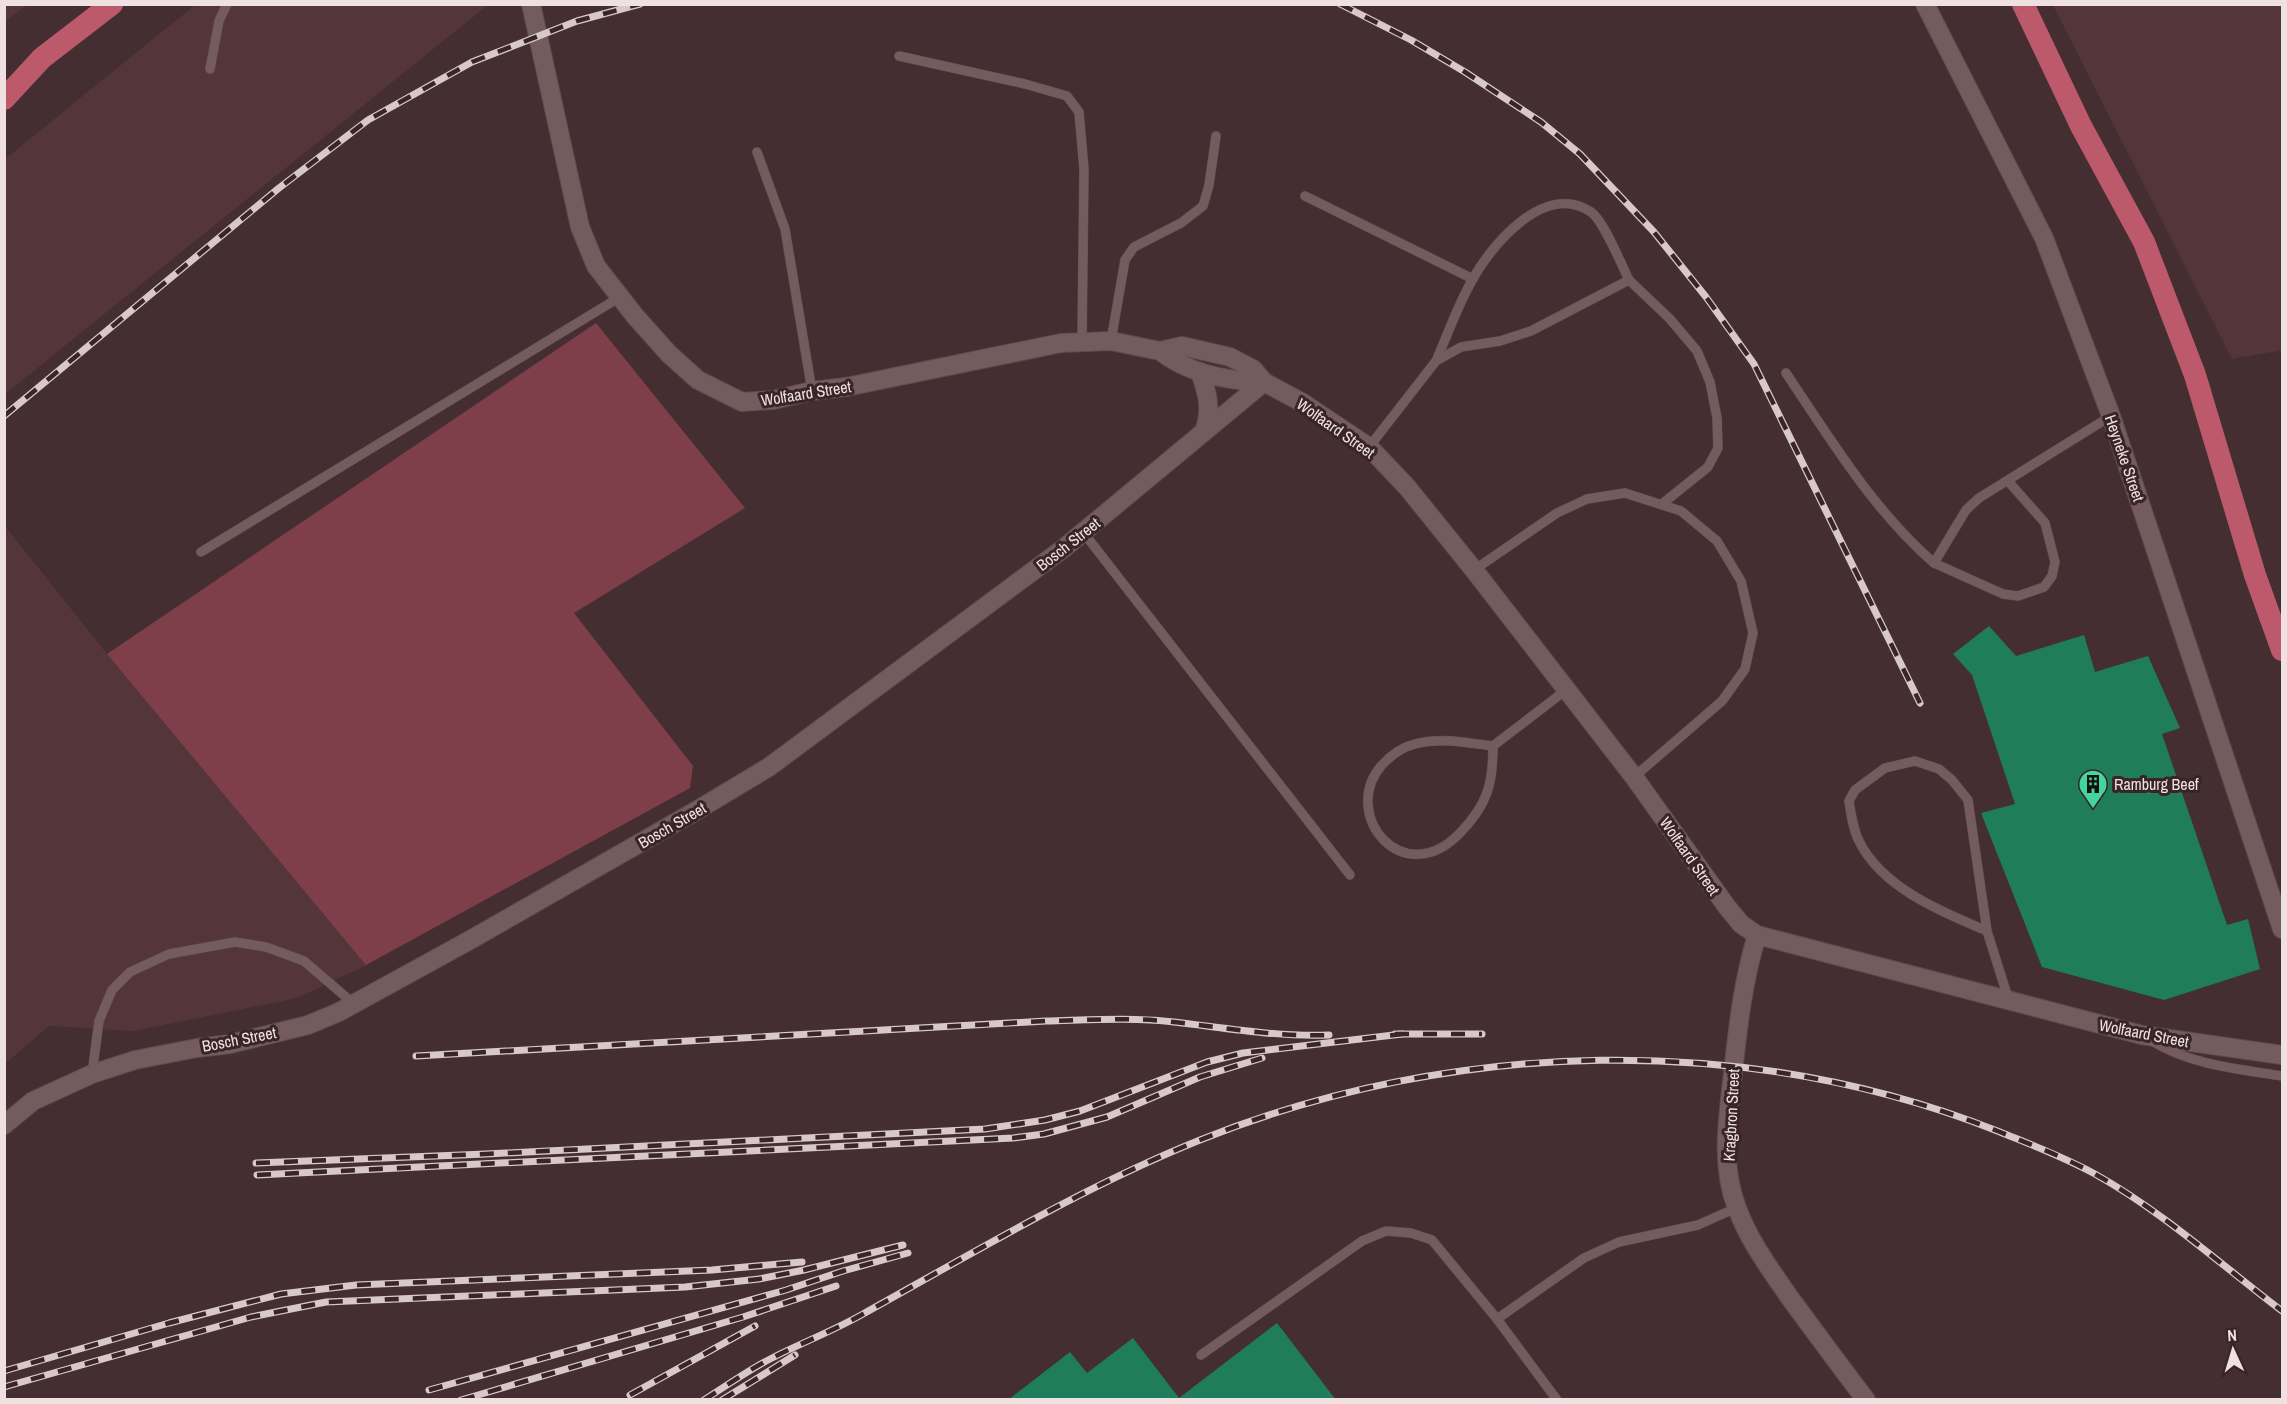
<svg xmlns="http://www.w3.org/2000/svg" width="2287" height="1404" font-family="'Archivo Narrow',sans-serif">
<rect width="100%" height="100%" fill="#442e31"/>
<g fill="#54363a">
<path d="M5 4H27V5L5 22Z"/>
<path d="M195 5H488L5 394V159Z"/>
<path d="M2053 5H2282V350L2232 359Z"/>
<path d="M4 525 107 654 369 964 297 998 133 1031 49 1026 5 1064Z"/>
</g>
<path fill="#7f3f4a" d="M596 323 745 508 574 613 693 766 690 788 366 965 107 654Z"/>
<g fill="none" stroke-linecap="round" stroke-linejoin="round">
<g stroke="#bc5a6c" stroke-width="22">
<path d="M2023 4 2081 126 2144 242 2195 375 2255 575 2282 650"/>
<path d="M4 99 42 58 112 4"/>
</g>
</g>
<g fill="#1f7d5b">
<path d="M1989 626 2016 656 2084 635 2095 672 2148 656 2180 728 2162 734 2227 925 2248 919 2260 969 2164 1000 2042 967 1981 813 2015 804 1972 675 1953 654Z"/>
<path d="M1277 1323 1336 1400H1008L1070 1352 1087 1373 1133 1338 1179 1398Z"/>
</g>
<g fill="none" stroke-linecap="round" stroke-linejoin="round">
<g stroke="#5d4b4d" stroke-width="10">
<g id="service">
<path d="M899 56 1025 84 1067 96 1079 112 1084 169 1082 342"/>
<path d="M210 69 219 21 227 4"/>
<path d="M757 152 785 229 812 391"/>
<path d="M1305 196 1473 279"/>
<path d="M1111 341 1125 260 1134 247 1181 223 1203 206 1209 185 1216 136"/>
<path d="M1436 361C1447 336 1456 310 1469 286 1488 248 1544 180 1591 212 1604 221 1621 264 1629 280"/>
<path d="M1786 373C1830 439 1874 511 1934 563"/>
<path d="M1369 447 1436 361 1461 347 1500 341 1531 331 1629 280 1670 319 1697 351 1710 382 1717 418 1718 448 1708 467 1662 504"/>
<path d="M2008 481 2045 523 2055 562 2052 576 2044 587 2018 596 2003 594 1934 563 1966 510 1979 498 2111 416"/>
<path d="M1083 532 1350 875"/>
<path d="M201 552 620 297"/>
<path d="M1474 570 1557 513 1587 499 1625 493 1681 511 1717 541 1741 581 1753 633 1745 669 1722 701 1634 777"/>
<path d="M1493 746C1493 785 1487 805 1460 833 1403 892 1340 815 1381 766 1390 756 1402 747 1415 744 1440 737 1467 743 1493 746L1566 690"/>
<path d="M1987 931C1942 912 1882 888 1859 841 1853 829 1851 815 1849 801L1855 790 1885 768 1915 761 1939 769 1952 780 1968 800 1987 931 2009 1001"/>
<path d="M2152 1041C2191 1065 2238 1069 2282 1076"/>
<path d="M92 1074 99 1021 112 990 130 972 169 954 235 942 266 947 304 961 354 1004"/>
<path d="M1201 1355 1362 1241 1386 1231 1411 1233 1432 1240 1497 1319"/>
<path d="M1557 1400 1497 1319 1584 1258 1619 1242 1698 1225 1736 1208"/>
</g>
</g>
<g stroke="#5d4b4d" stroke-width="20">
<g id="minor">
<path d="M531 4 580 227 596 266 635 316 669 354 698 380 742 402 773 400 812 391 846 387 1061 343 1111 341 1160 351 1182 346 1230 357 1253 369 1264 382 1303 403 1369 447 1407 487 1474 570 1634 777 1727 907 1741 924 1757 935 2142 1035 2282 1055"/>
<path d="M1925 4 2044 238 2111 416 2282 929"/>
<path d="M1160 351C1189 374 1227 381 1264 382"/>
<path d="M1757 935C1743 981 1738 1026 1733 1073 1728 1118 1720 1165 1737 1208 1749 1241 1770 1269 1790 1298 1815 1332 1840 1366 1866 1400"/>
<path d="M4 1125 33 1101 92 1074 135 1060 197 1048 230 1044 308 1025 339 1012 470 940 694 812 769 767 1064 548 1264 382"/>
</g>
</g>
<g stroke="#5d4b4d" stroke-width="20">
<path id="tertiary" d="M1200 372C1208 395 1212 409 1204 432"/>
</g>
<use href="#service" stroke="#745c5e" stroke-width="9"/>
<use href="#minor" stroke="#745c5e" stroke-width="18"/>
<use href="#tertiary" stroke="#745c5e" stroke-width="18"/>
<g stroke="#d8c8ca" stroke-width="7">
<g id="rail">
<path d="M1340 4 1411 40 1465 72 1541 122 1580 154 1654 232 1706 297 1754 364 1920 703"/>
<path d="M4 416 279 188 368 120 472 62 577 21 640 4"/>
<path d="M1395 1034H1482"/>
<path d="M416 1056 1046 1021C1089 1020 1132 1017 1174 1022 1226 1028 1277 1037 1329 1035"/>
<path d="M256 1163 486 1154 985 1129 1045 1120 1080 1111 1207 1062 1243 1053 1402 1034"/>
<path d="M257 1175 1013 1138 1044 1134 1107 1117 1200 1077 1262 1058"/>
<path d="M4 1371 169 1323 281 1294 356 1285 712 1270 802 1262"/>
<path d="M4 1387 251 1317 326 1302 685 1287 759 1279 804 1270 903 1245"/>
<path d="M429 1390 786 1290 843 1271 908 1253"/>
<path d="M630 1395 755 1326"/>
<path d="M461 1400 743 1317 836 1286"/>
<path d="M704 1400C726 1386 747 1371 770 1359 801 1343 833 1331 863 1314 973 1253 1083 1187 1200 1140 1452 1039 1747 1031 2000 1132 2032 1145 2064 1157 2095 1174 2163 1212 2220 1264 2282 1311"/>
<path d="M722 1400 795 1355"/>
</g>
</g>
<use href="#rail" stroke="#392427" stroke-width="4.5" stroke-dasharray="14" stroke-linecap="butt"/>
</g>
<defs>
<g id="building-pin" transform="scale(1.5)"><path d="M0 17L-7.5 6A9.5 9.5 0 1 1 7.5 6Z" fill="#46d49e" stroke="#392427"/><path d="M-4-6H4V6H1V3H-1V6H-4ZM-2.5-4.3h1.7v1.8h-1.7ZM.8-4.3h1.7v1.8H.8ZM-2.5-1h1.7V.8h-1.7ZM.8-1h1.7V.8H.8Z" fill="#111"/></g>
</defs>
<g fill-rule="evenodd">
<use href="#building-pin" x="2093" y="784"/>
</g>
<g text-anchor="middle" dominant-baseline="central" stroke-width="6" stroke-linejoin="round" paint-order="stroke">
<g font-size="16" fill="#efe0e2" stroke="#392427">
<text transform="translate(806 393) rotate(-9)">Wolfaard Street</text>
<text transform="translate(1336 428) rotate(35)">Wolfaard Street</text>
<text transform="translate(2125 458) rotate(71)">Heyneke Street</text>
<text transform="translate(1068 544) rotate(-38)">Bosch Street</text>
<text transform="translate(672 825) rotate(-30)">Bosch Street</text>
<text transform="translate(1690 856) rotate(55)">Wolfaard Street</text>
<text transform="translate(2144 1033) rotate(11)">Wolfaard Street</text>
<text transform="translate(239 1039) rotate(-11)">Bosch Street</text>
<text transform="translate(1731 1115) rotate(-87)">Kragbron Street</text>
</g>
<g font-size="16" fill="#efe0e2" stroke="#392427" text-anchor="start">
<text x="2114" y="784">Ramburg Beef</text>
</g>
</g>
<rect width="2287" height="1404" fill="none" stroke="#efe0e2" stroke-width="12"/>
<g transform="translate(2233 1350) rotate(356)" stroke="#392427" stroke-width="4.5" paint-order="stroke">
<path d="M0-4.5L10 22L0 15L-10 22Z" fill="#efe0e2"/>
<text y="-9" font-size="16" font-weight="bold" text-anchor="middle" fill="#efe0e2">N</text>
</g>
</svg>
